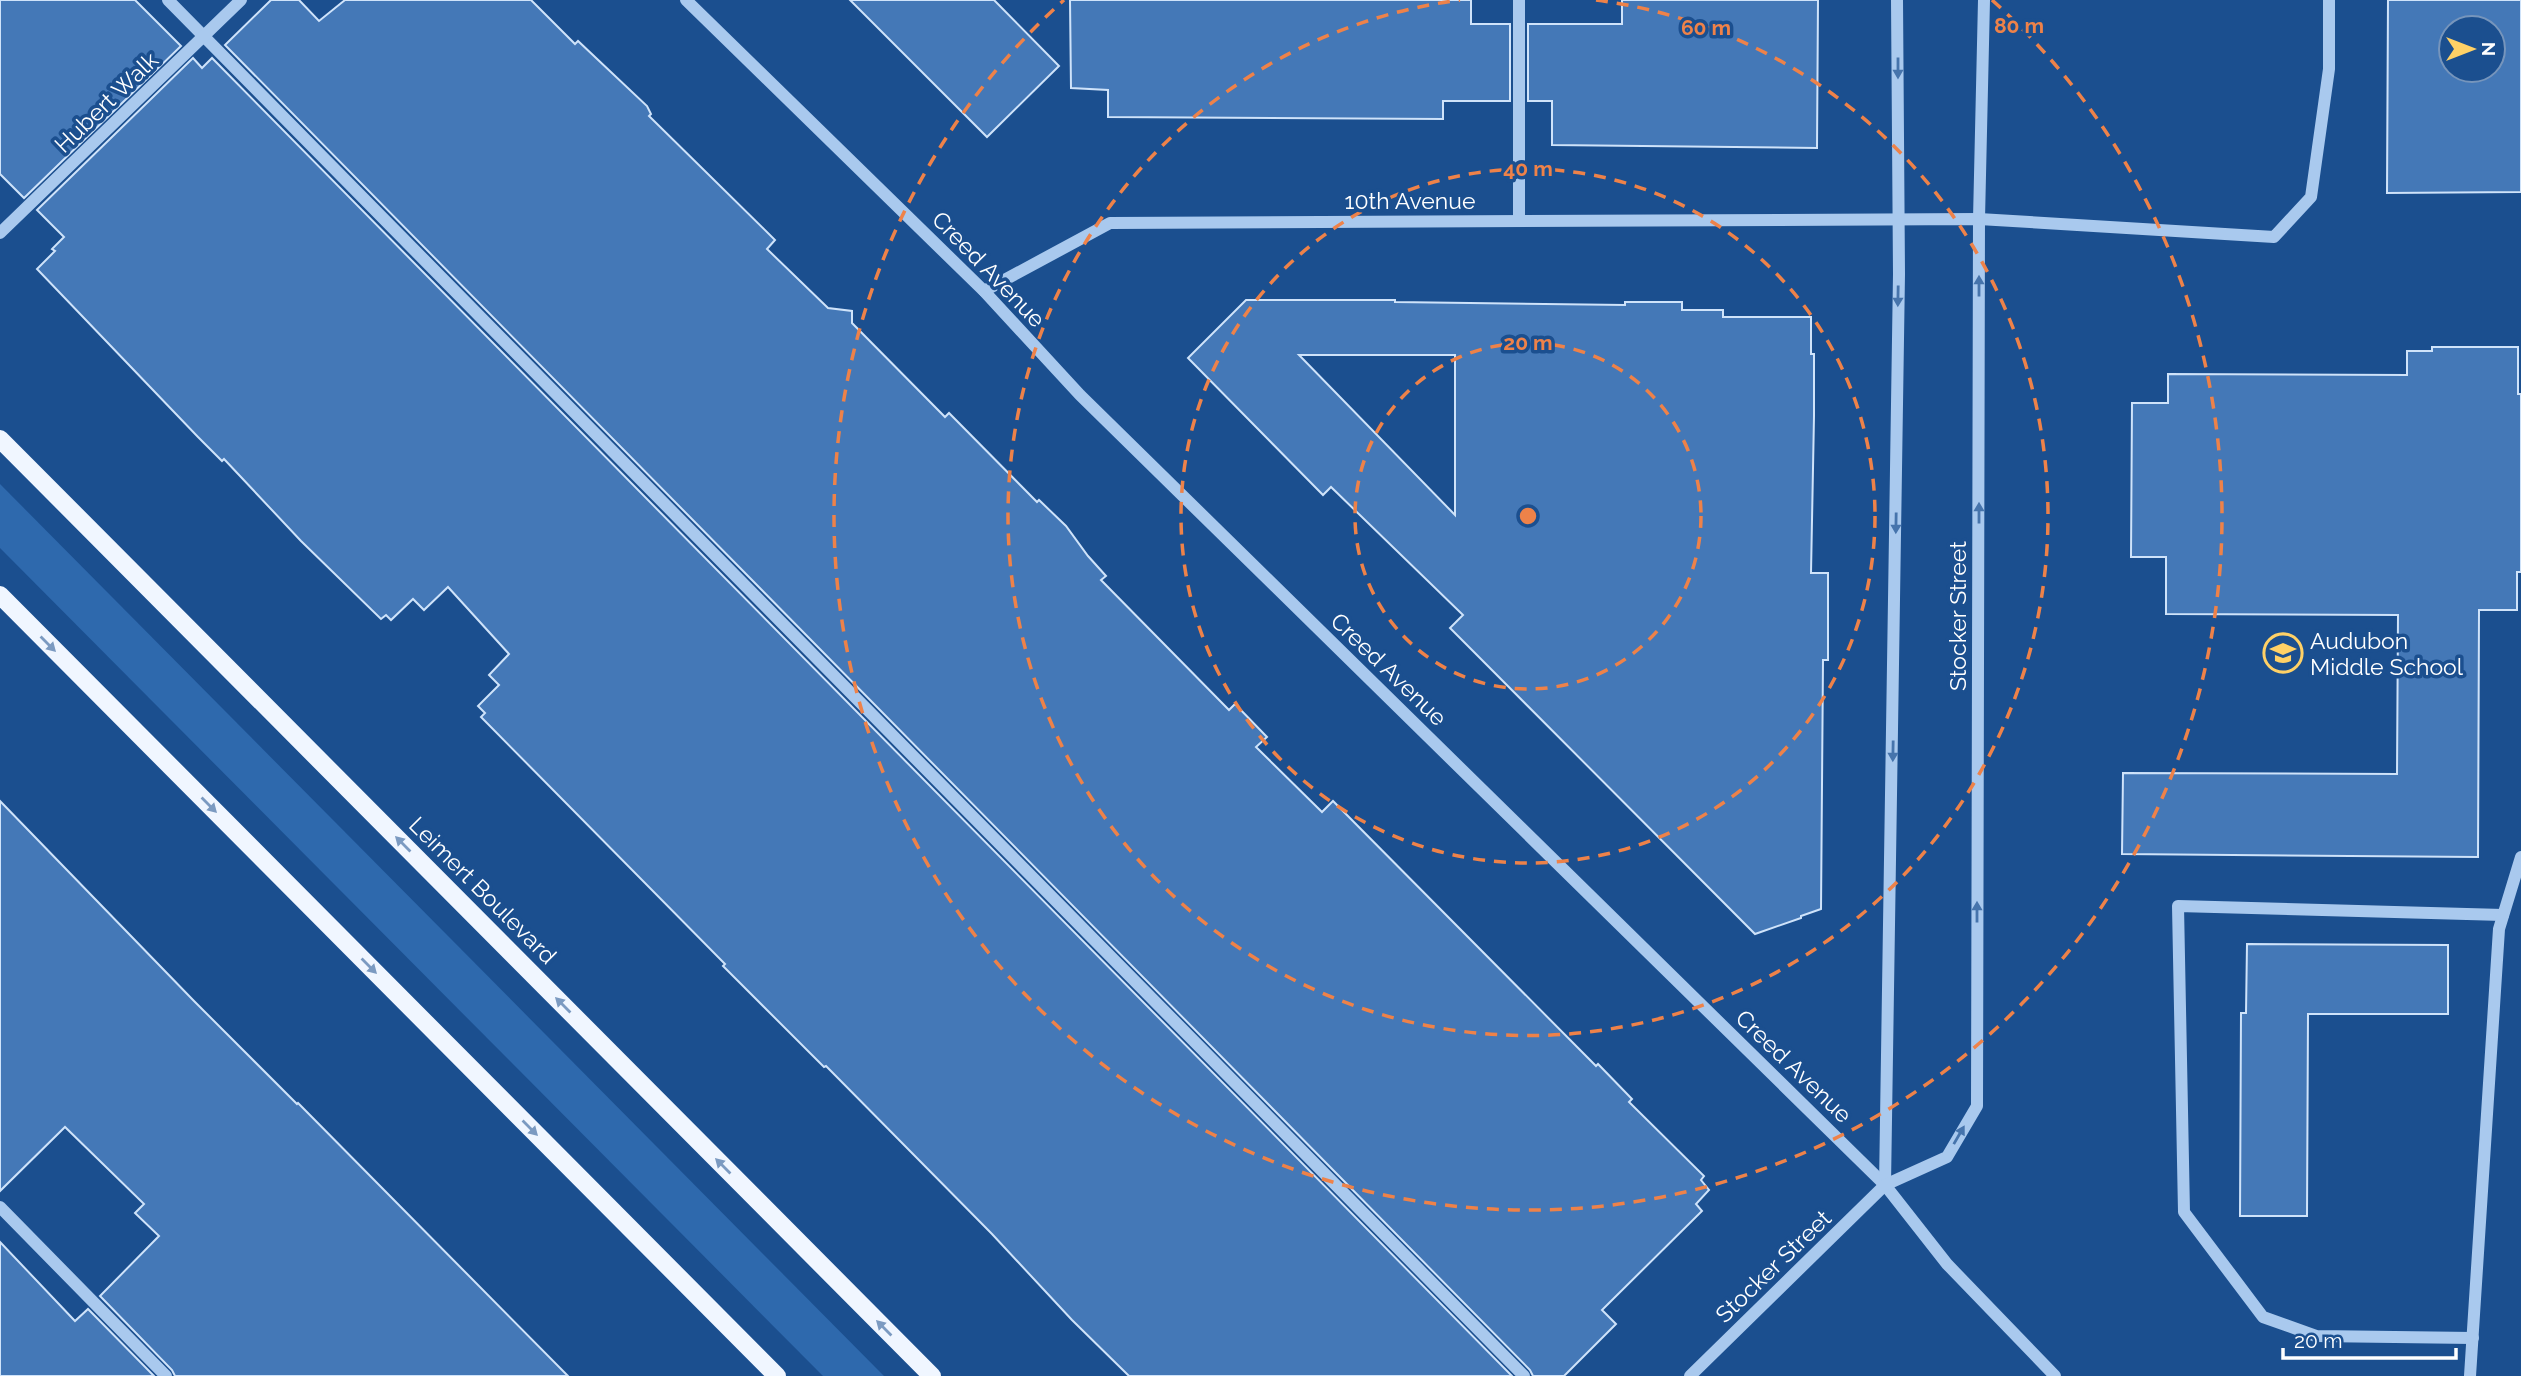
<svg xmlns="http://www.w3.org/2000/svg" width="2521" height="1376" font-family="Raleway,sans-serif">
<rect width="100%" height="100%" fill="#1b4f8f"/>
<path fill="#2e69ad" d="M0 484 884 1376H823L0 548Z"/>
<g fill="#4478b7" stroke="#cfe3fa" stroke-width="2" fill-rule="evenodd">
<path d="M0 0H135L181 46 24 198 0 174Z"/>
<path d="M271 0H299L319 21 345 0H531L575 44 578 41 647 106 651 114 649 116 775 240 767 249 828 308 852 311V323L945 417 949 413 1037 502 1039 500 1066 526 1088 556 1106 576 1101 580 1229 710 1235 704 1267 737 1256 747 1322 812 1333 801 1596 1066 1598 1064 1632 1099 1629 1102 1704 1176 1701 1180 1709 1190 1696 1204 1702 1211 1602 1310 1616 1324 1564 1376H1533L1530 1370 225 45Z"/>
<path d="M850 0H994L1059 66 987 137Z"/>
<path d="M1070 0H1471V24H1510V101H1443V119L1108 117V90L1071 88Z"/>
<path d="M1622 0H1818L1817 148 1552 145V101H1528V24H1622Z"/>
<path d="M2388 0H2521V192L2387 193ZM2451 28H2493V70H2451Z"/>
<path d="M193 58 202 68 212 58 1512 1376H1129L1072 1320 992 1234 826 1066 824 1067 723 966 725 964 481 717 485 713 478 706 499 685 489 675 509 654 448 587 424 610 413 599 391 620 386 615 381 619 301 541 224 459 222 461 198 437 37 269 55 251 52 249 64 237 37 210Z"/>
<path d="M1246 300H1395V302L1625 305V302H1682V310H1723V317H1811V354H1814V416L1811 573H1828V660H1823L1821 909 1801 916V918L1755 934 1450 628 1463 615 1331 487 1323 495 1188 358ZM1299 355H1455V515Z"/>
<path d="M2432 347H2518V394H2521V572H2517V610H2479L2478 857 2122 854 2123 773 2397 774 2398 615 2166 614V557H2131L2132 403H2168V374L2407 375V351H2432Z"/>
<path d="M0 801 194 1001 297 1104 298 1103 568 1376H175L172 1370 100 1296 159 1236 135 1213 144 1204 65 1127 0 1191Z"/>
<path d="M2247 944 2448 945V1014H2308L2307 1216H2240L2241 1013H2246Z"/>
<path d="M0 1242 75 1321 88 1309 154 1376H0Z"/>
</g>
<g fill="none" stroke-linecap="round" stroke-linejoin="round">
<g stroke="#a9c9ee" stroke-width="12">
<path d="M168 0 1524 1376"/>
<path d="M686 0 984 291 1080 395 1885 1185 1947 1264 2055 1376"/>
<path d="M1519 0V220"/>
<path d="M0 233 241 0"/>
<path d="M984 291 1110 223 1979 219 2274 237 2311 197 2329 69V0"/>
<path d="M1885 1185 1899 274 1897 0"/>
<path d="M0 1207 166 1376"/>
<path d="M2473 1338 2316 1336 2263 1317 2184 1212 2178 906 2503 915"/>
<path d="M1690 1376 1885 1185 1947 1157 1977 1106 1979 219 1984 0"/>
<path d="M2470 1376 2499 929 2521 857"/>
</g>
<g stroke="#f0f6ff" stroke-width="18">
<path d="M0 439 932 1376"/>
<path d="M0 595 777 1376"/>
</g>
</g>
<defs><path id="oneway-solid" d="M-6-.8H1V-3.2L6.5 0L1 3.2V.8H-6Z" transform="scale(1.75)"/></defs>
<g fill="#4674ac">
<use href="#oneway-solid" transform="translate(1898 68) rotate(90)"/>
<use href="#oneway-solid" transform="translate(1979 286) rotate(-90)"/>
<use href="#oneway-solid" transform="translate(1898 296) rotate(91)"/>
<use href="#oneway-solid" transform="translate(1979 513) rotate(-90)"/>
<use href="#oneway-solid" transform="translate(1896 523) rotate(91)"/>
<use href="#oneway-solid" transform="translate(1893 751) rotate(91)"/>
<use href="#oneway-solid" transform="translate(1977 912) rotate(-90)"/>
<use href="#oneway-solid" transform="translate(1959 1135) rotate(-60)"/>
</g>
<g fill="#7b9ac1">
<use href="#oneway-solid" transform="translate(48 644) rotate(45)"/>
<use href="#oneway-solid" transform="translate(209 805) rotate(45)"/>
<use href="#oneway-solid" transform="translate(403 844) rotate(-135)"/>
<use href="#oneway-solid" transform="translate(369 966) rotate(45)"/>
<use href="#oneway-solid" transform="translate(563 1005) rotate(-135)"/>
<use href="#oneway-solid" transform="translate(530 1128) rotate(45)"/>
<use href="#oneway-solid" transform="translate(723 1166) rotate(-135)"/>
<use href="#oneway-solid" transform="translate(884 1328) rotate(-135)"/>
</g>
<g fill="none" stroke="#ee8249" stroke-width="3.5" stroke-dasharray="12 9">
<circle cx="1528" cy="516" r="173"/>
<circle cx="1528" cy="516" r="347"/>
<path d="M1596 0A520 520 0 1 1 1460 0"/>
<path d="M1992 0A694 694 0 1 1 1064 0"/>
</g>
<defs>
<g id="school-ring" transform="scale(2.0125)"><circle r="9.5" fill="#1b4f8f" stroke="#ffd166" stroke-width="1.5"/><path d="M0-5L7-2L0 1L-7-2ZM-4 1L0 2.5L4 1V4Q0 6-4 4Z" fill="#ffd166"/></g>
</defs>
<g fill-rule="evenodd">
<use href="#school-ring" x="2283" y="653"/>
</g>
<g text-anchor="middle" dominant-baseline="central" stroke-width="7" stroke-linejoin="round" paint-order="stroke">
<g font-size="23" fill="#fff" stroke="#1b4f8f">
<text transform="translate(106 102) rotate(-44)">Hubert Walk</text>
<text x="1410" y="200">10th Avenue</text>
<text transform="translate(989 269) rotate(46)">Creed Avenue</text>
<text transform="translate(1957 616) rotate(-90)">Stocker Street</text>
<text transform="translate(1389 669) rotate(44)">Creed Avenue</text>
<text transform="translate(483 890) rotate(45)">Leimert Boulevard</text>
<text transform="translate(1794 1066) rotate(44)">Creed Avenue</text>
<text transform="translate(1773 1266) rotate(-44)">Stocker Street</text>
</g>
<g font-size="23" fill="#fff" stroke="#1b4f8f" text-anchor="start">
<text x="2310" y="640">Audubon<tspan x="2310" dy="26">Middle School</tspan></text>
</g>
</g>
<circle cx="1528" cy="516" r="10" fill="#ee8249" stroke="#1b4f8f" stroke-width="3.5"/>
<g font-size="21" text-anchor="middle" font-weight="bold" fill="#ee8249" stroke="#1b4f8f" stroke-width="7" stroke-linejoin="round" paint-order="stroke">
<text x="2019" y="33">80 m</text>
<text x="1706" y="35">60 m</text>
<text x="1528" y="176">40 m</text>
<text x="1528" y="350">20 m</text>
</g>
<g transform="translate(2472 49) rotate(90)"><circle r="33" fill="#1b4f8f" stroke="#7695bc" stroke-width="2"/>
<path d="M0-5L12 26L0 18L-12 26Z" fill="#ffd166"/>
<text y="-10" font-size="19" font-weight="bold" text-anchor="middle" fill="#ffffff">N</text>
</g>
<path d="M2283 1348v10h173v-10" fill="none" stroke="#ffffff" stroke-width="3.5"/>
<text x="2294" y="1348" font-size="21" fill="#ffffff" stroke="#1b4f8f" stroke-width="5" paint-order="stroke">20 m</text>
</svg>
